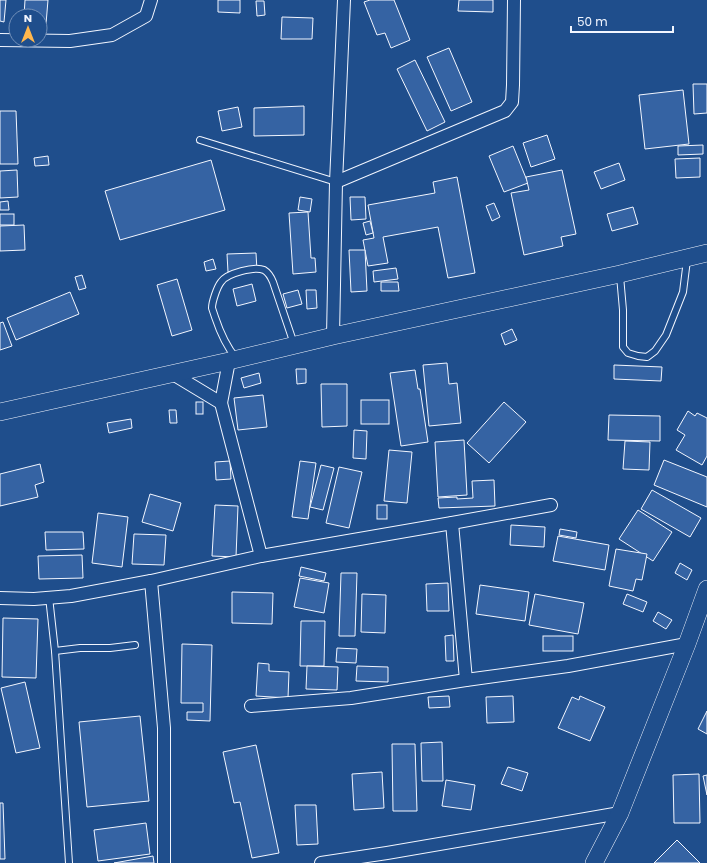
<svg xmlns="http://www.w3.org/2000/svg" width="707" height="863" font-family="Poppins,sans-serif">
<rect width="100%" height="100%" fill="#1f4e8c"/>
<g fill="#3563a3" stroke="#f2f6ff">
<path d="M0 0H6L4 22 0 21Z"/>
<path d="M25 0H48L46 24H40V16H24Z"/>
<path d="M218 0H240V13L218 12Z"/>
<path d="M370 0H394L410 40 391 48 385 33 377 35 364 2Z"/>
<path d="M459 0H493V12L458 11Z"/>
<path d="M256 1H264L265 15 257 16Z"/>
<path d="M282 17 313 18 312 39H281Z"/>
<path d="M449 48 472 102 451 111 427 57Z"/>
<path d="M415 60 445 122 427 131 397 69Z"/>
<path d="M693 84H707V113L694 114Z"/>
<path d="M683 90 689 144 645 149 639 95Z"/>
<path d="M304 106V135L254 136V108Z"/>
<path d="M238 107 242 127 222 131 218 111Z"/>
<path d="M0 111H16L18 164H0Z"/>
<path d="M547 135 555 159 531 167 523 143Z"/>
<path d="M703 145V154L678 155V146Z"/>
<path d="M513 146 528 183 504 192 489 156Z"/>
<path d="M48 156 49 165 35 166 34 158Z"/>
<path d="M700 158V177L676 178 675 159Z"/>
<path d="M211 160 225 210 120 240 105 191Z"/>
<path d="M619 163 625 180 601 189 594 172Z"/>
<path d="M17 170 18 197 0 198V171Z"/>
<path d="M562 170 576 234 561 237 563 246 524 255 511 193 529 190 526 177Z"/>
<path d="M457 177 475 273 448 278 438 227 383 237 388 263 368 266 363 240 374 238 368 205 435 193 433 182Z"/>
<path d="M300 197 312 199 310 212 298 210Z"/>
<path d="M350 197H365L366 219 351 220Z"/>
<path d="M8 201 9 210H0V202Z"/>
<path d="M494 203 500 217 492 221 486 206Z"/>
<path d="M633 207 638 224 612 231 607 214Z"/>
<path d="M308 212 311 258H315L316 272 293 274 289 213Z"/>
<rect x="0" y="214" width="14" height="11"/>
<path d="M370 221 373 233 366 235 363 223Z"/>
<path d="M24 225 25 250 0 251V226Z"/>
<path d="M349 250H365L367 291 351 292Z"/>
<path d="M256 253 257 271 228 272 227 254Z"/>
<path d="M213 259 216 269 206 271 204 262Z"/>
<path d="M396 268 398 279 374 282 373 271Z"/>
<path d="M82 275 86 288 79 290 75 277Z"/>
<path d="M177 279 192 330 172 336 157 285Z"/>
<path d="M381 282H398L399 291H381Z"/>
<path d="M252 284 256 301 237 306 233 289Z"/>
<path d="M298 290 302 304 287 308 283 294Z"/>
<path d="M306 290H316L317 308 307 309Z"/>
<path d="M70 292 79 314 16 340 7 318Z"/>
<path d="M3 322 12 346 0 350V323Z"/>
<path d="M512 329 517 340 505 345 501 334Z"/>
<path d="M447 363 449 384 457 383 461 423 429 426 423 365Z"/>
<path d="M614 365 662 367 661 381 614 379Z"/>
<path d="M296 369H306V383L297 384Z"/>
<path d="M415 370 418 389H420L428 442 401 446 390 373Z"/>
<path d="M259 373 261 383 244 388 241 378Z"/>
<path d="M321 384H347V426L322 427Z"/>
<path d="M263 395 267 427 238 430 234 398Z"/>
<rect x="361" y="400" width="28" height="24"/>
<rect x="196" y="402" width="7" height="12"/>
<path d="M504 402 526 422 489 463 467 443Z"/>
<path d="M169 410H176L177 423H170Z"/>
<path d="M688 411 695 416 697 413 707 418V456L702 465 676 450 685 435 677 430Z"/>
<path d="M609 415 660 416V441L608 440Z"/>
<path d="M131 419 132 428 109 433 107 423Z"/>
<path d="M354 430 367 431 366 459 353 458Z"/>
<path d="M464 440 467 495 438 497 435 442Z"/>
<path d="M625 441 650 442 649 470 623 469Z"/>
<path d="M389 450 412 452 407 503 384 501Z"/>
<path d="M664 460 707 477V507L654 485Z"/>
<path d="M230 461 231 479 216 480 215 462Z"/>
<path d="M300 461 316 463 308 519 292 517Z"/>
<path d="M40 464 44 482 35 485 38 497 0 506V474Z"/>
<path d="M321 465 334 468 323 510 310 507Z"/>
<path d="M339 467 362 472 349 528 326 523Z"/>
<path d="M494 480 495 506 439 508 438 498 457 497V499L473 498 472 481Z"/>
<path d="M652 490 701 518 690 537 641 509Z"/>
<path d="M150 494 181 503 173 531 142 522Z"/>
<path d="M215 505 238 506 236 557 212 556Z"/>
<rect x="377" y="505" width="10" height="14"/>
<path d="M638 510 672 532 653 561 619 539Z"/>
<path d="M98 513 128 517 122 567 92 563Z"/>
<path d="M511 525 545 527 544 547 510 545Z"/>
<path d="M560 529 577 532 576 538 559 535Z"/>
<path d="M45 532H83L84 549 46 550Z"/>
<path d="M134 534 166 535 164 565 132 564Z"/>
<path d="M558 536 609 545 605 570 553 561Z"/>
<path d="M616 549 647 554 642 580 636 579 633 591 609 586Z"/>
<path d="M82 555 83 578 39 579 38 556Z"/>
<path d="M680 563 692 570 687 580 675 573Z"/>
<path d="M301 567 326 573 324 581 299 576Z"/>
<path d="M341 573H357L355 636H339Z"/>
<path d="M300 578 329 583 324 613 294 607Z"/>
<path d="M448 583 449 611H427L426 584Z"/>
<path d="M480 585 529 592 525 621 476 614Z"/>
<path d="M232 592 273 593 272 624 232 623Z"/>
<path d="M362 594 386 595 385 633 361 632Z"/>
<path d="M535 594 584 603 578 634 529 625Z"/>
<path d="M627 594 647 602 643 612 623 604Z"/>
<path d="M658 612 672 620 666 629 653 621Z"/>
<path d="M3 618 38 619 36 678 2 677Z"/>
<path d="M301 621H325L324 666H300Z"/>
<path d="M453 635 454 661H446L445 636Z"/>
<rect x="543" y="636" width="30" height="15"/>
<path d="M182 644 212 645 210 721 187 720V712H203V703H181Z"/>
<path d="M337 648 357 649 356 663 336 662Z"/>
<path d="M258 663 269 664V671L289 672 288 698 256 696Z"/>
<path d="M307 666 338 667 337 690 306 689Z"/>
<path d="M357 666 388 667V682L356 681Z"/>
<path d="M25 682 40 748 16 753 1 688Z"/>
<path d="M449 696 450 707 429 708 428 697Z"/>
<path d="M513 696 514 722 487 723 486 697Z"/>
<path d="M580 696 605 707 590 741 558 728 572 697 579 700Z"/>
<path d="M707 711V734L698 729Z"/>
<path d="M140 716 149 801 87 807 79 722Z"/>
<path d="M442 742 443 781H422L421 743Z"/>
<path d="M392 744H415L417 811H393Z"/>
<path d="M256 745 279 853 252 858 240 802 234 803 223 752Z"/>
<path d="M508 767 528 773 522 791 501 784Z"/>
<path d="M382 772 384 808 354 810 352 774Z"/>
<path d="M699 774 700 823H674L673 775Z"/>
<path d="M707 775V795L703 776Z"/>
<path d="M446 780 475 785 471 810 442 806Z"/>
<path d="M0 803H3L5 859H0Z"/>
<path d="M295 805H316L318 844 297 845Z"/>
<path d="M146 823 150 854 98 861 94 830Z"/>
<path d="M677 840 700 863H654Z"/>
<path d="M153 856 154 863H114Z"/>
</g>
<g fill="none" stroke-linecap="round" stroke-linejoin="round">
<g stroke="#f2f6ff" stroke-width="8">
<g id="lane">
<path d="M200 140 336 182"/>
<path d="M620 276 623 310V347L628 353 638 356 647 357 655 351 666 335 683 292 687 260"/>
<path d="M236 358C226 346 220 332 215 317 214 314 213 311 212 308 212 302 217 287 221 282 227 273 255 266 264 270 269 273 271 277 273 282L294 344"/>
<path d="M49 597 55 651 69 863"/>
<path d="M55 651 80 648H110L135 645"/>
</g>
</g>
<g stroke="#f2f6ff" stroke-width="14">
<g id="street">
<path d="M0 40 70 41 112 35 146 16 151 0"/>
<path d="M336 182 505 111 512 102 513 85 514 0"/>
<path d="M333 336 336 182 338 138 344 0"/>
<path d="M173 374 221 403 261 556"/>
<path d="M221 403 229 361"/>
<path d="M452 523 466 680"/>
<path d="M151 581 164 728V863"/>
<path d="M0 598 34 599 71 596 151 581 261 556 452 523 551 505"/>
<path d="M251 706 351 698 466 680 568 666 687 644"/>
<path d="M321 863 387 853 620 813"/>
</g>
</g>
<g stroke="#f2f6ff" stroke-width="18">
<g id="secondary">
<path d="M0 412 229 361 333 336 620 274 707 253"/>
<path d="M594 863 620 813 687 644 707 589"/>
</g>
</g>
<use href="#lane" stroke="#1f4e8c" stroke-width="6"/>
<use href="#street" stroke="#1f4e8c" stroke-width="12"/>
<use href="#secondary" stroke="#1f4e8c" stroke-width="17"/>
</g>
<g transform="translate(28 28)"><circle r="19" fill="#1f4e8c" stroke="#7391ba"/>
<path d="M0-3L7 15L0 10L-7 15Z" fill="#ffb74d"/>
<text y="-6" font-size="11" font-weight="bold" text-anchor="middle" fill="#f2f6ff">N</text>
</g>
<path d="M571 26v6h102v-6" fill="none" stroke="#f2f6ff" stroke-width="2"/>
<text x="577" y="26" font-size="12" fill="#f2f6ff" stroke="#1f4e8c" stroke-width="3" paint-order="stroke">50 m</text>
</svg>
